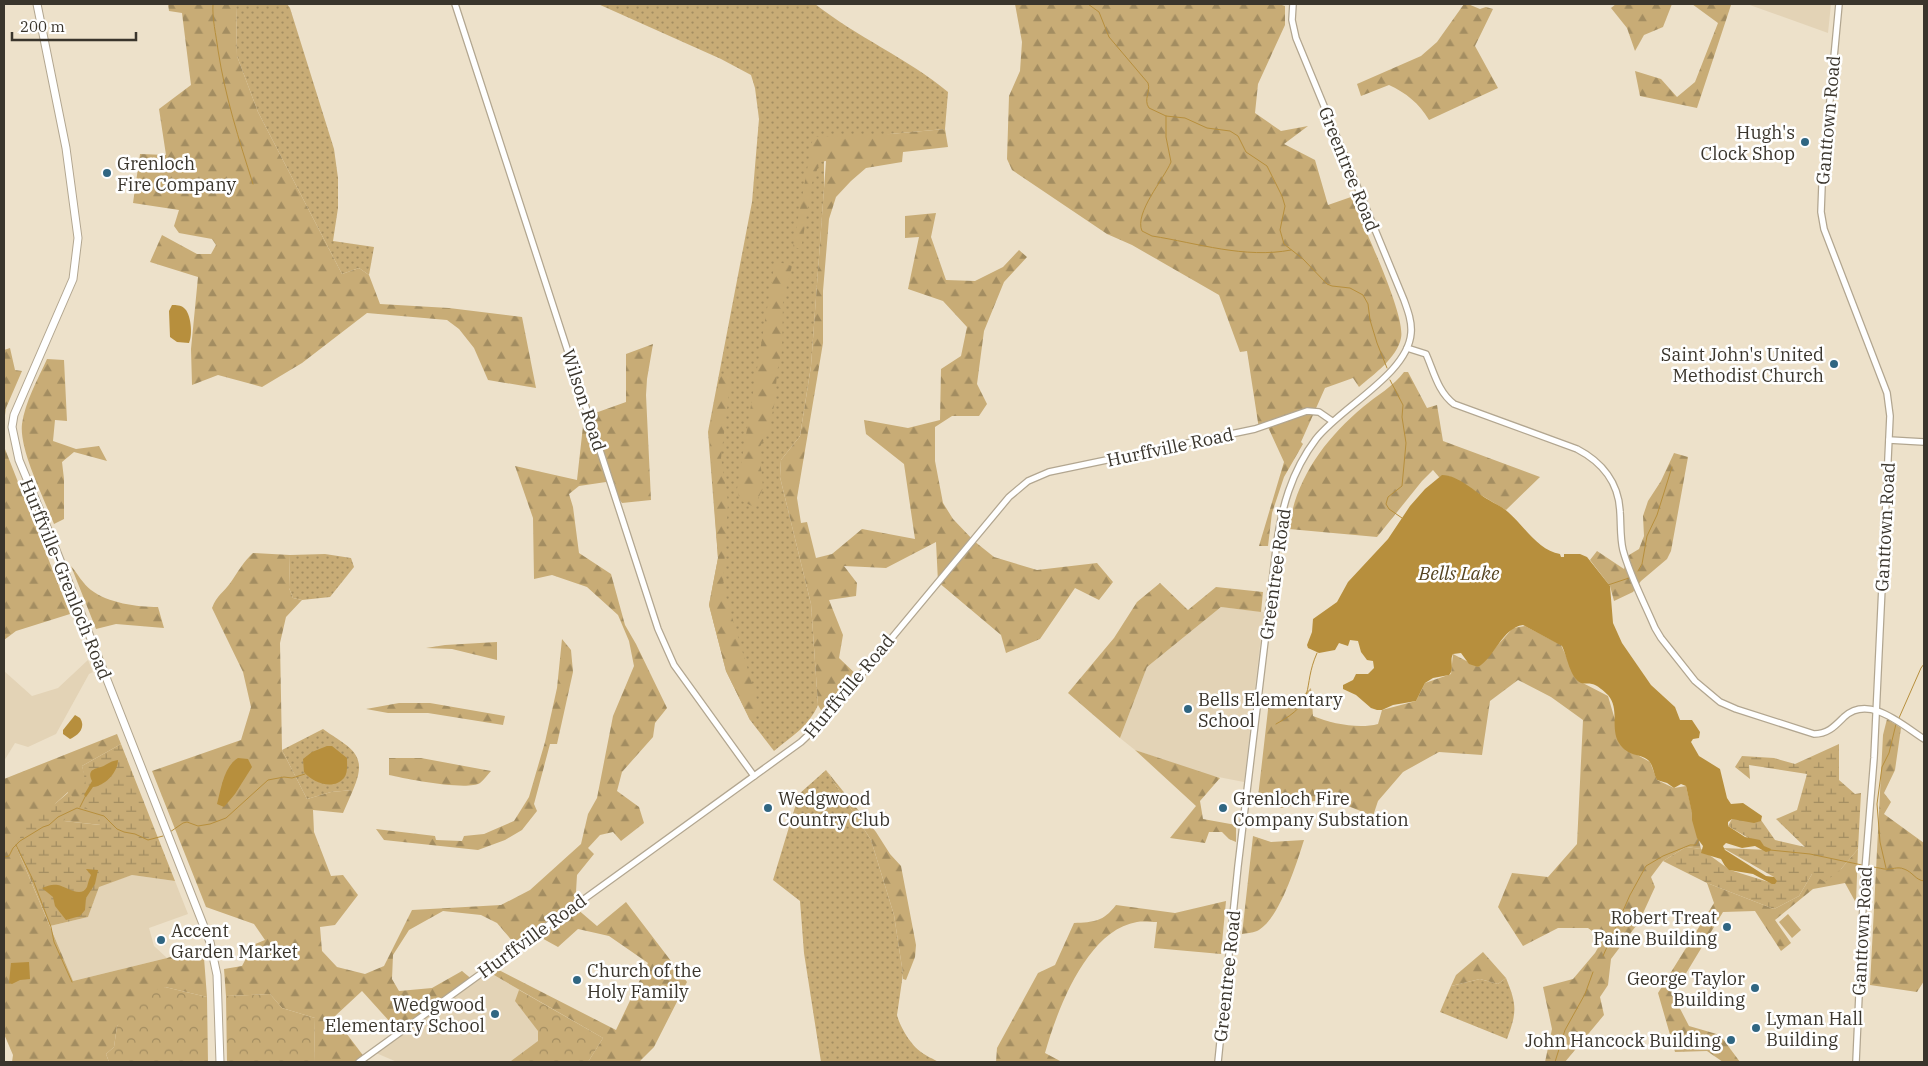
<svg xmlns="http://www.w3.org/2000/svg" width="1928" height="1066" font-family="'IBM Plex Serif',serif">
<defs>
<pattern id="grass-dots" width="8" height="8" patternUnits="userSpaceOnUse" patternTransform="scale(1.25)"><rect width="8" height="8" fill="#c8ac76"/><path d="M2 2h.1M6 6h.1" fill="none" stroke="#a38d61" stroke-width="1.8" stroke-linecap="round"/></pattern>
<pattern id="forest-firs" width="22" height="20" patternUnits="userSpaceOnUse" patternTransform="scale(1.25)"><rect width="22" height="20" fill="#c8ac76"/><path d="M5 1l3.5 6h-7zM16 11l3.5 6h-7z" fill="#a38d61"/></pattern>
<pattern id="wetland-marsh" width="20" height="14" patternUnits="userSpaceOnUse" patternTransform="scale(1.25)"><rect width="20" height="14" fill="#c8ac76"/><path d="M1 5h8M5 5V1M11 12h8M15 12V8" fill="none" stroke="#a38d61"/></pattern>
<pattern id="park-crowns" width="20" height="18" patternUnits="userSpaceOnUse" patternTransform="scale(1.25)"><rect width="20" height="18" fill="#c8ac76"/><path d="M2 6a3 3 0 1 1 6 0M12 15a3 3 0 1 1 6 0" fill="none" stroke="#a38d61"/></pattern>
</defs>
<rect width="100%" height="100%" fill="#ede1ca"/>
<g fill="#e3d3b6">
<path d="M1747 4H1831L1828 33Z"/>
<path d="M1221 607 1264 612 1244 782 1208 775 1135 750 1120 738 1147 667Z"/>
<path d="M88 660 93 672 89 674 56 734 28 747 15 743 4 761V671L32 696 58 688Z"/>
<path d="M132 875 175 881 188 914 149 928 154 946 167 958 73 981 50 926 88 917 99 886Z"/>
<path d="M487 971 603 1038 588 1062H397L376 1053Z"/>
</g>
<g fill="url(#grass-dots)">
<path d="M236 4H287L290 8 334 149 338 178V208L333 241 374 247 369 275 359 268 342 274 258 112 237 56Z"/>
<path d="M598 4H815C857 37 907 58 948 92L945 129 890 134 824 153V189L811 366 800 436 781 460 780 477 811 604 818 705C809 726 791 737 774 751L750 720 726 671 709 605 718 558 708 432 752 202 759 119 755 88 751 75 721 59Z"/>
<path d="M325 554 351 558 354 567 330 597 302 600 293 598 289 588 290 555Z"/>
<path d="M323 729C351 749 369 753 353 790L331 792 307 799 282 750Z"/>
<path d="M826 770 871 840 894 915 903 974 897 1015C900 1027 911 1045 921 1052 926 1056 934 1059 938 1062H821L804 953 800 901 773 880 799 794Z"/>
<path d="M1506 978C1517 1005 1517 1012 1507 1039L1440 1012 1451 986 1480 979 1498 984Z"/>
</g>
<g fill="url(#forest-firs)">
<path d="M168 4H236L237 56 258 112 342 274 359 268 369 275 380 304 449 308 522 317 536 388 488 380 474 348 459 329 447 320 367 313 302 363 262 387 218 375 192 385 191 349 198 277 150 262 162 235 197 254H211L216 245 212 239 179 233 174 226 179 210 133 203 140 154 166 155 159 109 191 85 182 13 169 11Z"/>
<path d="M1015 4H1279L1285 6V25L1258 84 1255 113 1281 131 1308 126 1284 144 1315 160 1328 205 1351 197C1362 223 1406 315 1401 338 1397 358 1374 374 1359 387L1353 378 1325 388 1301 442 1303 444 1284 477 1272 513 1268 546H1259L1284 462 1268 427 1259 429 1247 351 1240 352 1219 295 1132 245 1107 234 1012 170 1007 159 1009 96 1020 71 1022 42Z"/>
<path d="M1464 4H1468L1480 9 1486 7 1493 9 1475 46 1498 88 1429 120C1419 103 1406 93 1389 85L1361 96 1357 84 1421 56 1437 42Z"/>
<path d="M1616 4H1672L1663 27 1644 35 1635 51 1627 28 1611 8Z"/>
<path d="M1692 4H1736L1731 5 1697 108 1640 96 1635 71 1661 79 1677 97 1695 82 1718 23Z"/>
<path d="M945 129 948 147 903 152 902 162 866 168 851 181 836 197 829 219 823 291V343L797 498 801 523 807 522 816 558 832 554 862 529 915 539 904 464 866 434 864 420 908 428 940 420 941 369 961 356 967 327 943 301 908 289 919 237 905 238V216L936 213 931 237 946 280 975 281 1003 267 1019 250 1027 257 1004 282 984 331 977 384 987 404 979 416H952L935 427V461L943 503 953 519 974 541 994 557 1037 570 1097 563 1113 582 1099 600 1075 588 1040 639 1006 653 1001 635 938 582 936 542 886 568 844 566 857 583 856 596 829 600 843 635 839 658 860 678 825 717 818 705 811 604 780 477 781 460 800 436 811 366 826 161 820 162 812 183 801 249 793 247 813 137 890 134Z"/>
<path d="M775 261 792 266 783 301 782 350 777 372 775 401 768 433 759 448 763 488 754 507 740 500 737 489Z"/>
<path d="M653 344 647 379 646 395 651 500 622 503 606 482 579 486 569 494 573 507 579 553 611 574 625 625 636 644 667 708 655 723 653 737 622 772 617 791 639 807 644 823 621 841 613 832 600 835 588 848 594 854 577 875 576 892 584 902 576 908 597 926 626 902 687 982 654 1047 639 1062H588L603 1038 487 971 493 967 616 1030 648 963 609 936 578 929 558 947 538 936 519 949 497 923 481 915 443 911 409 930 393 955 392 979 399 991 432 988 462 971 474 981 400 1033 362 991 334 1017 365 1058 360 1062H314L315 1018 282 1008 270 994 226 996 224 969 242 966 253 945 265 940 254 924 206 907 152 771 241 740 251 707 243 672 212 608C217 595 223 593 231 582 238 572 243 562 253 553L290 555 289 588 293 598 302 600 286 617 280 643 282 750 307 799 331 792 353 790 343 813 313 810 314 832 331 876 343 875 358 895 335 925 320 927 322 951 337 967 365 974 384 966 412 910 501 905 530 890 581 844 588 814 597 798 613 716 634 666 629 641 618 615 587 587 552 575 534 579 533 518 515 466 577 480 584 417 626 402V354Z"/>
<path d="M10 348 15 370 22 371 6 408 4 423V350Z"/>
<path d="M47 359 64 360 67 421 55 420 53 441 76 449 99 446 107 461 74 452 62 462 64 479V519L54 524C44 498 19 450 22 424 25 402 38 379 47 359Z"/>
<path d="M1404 372H1408L1427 408 1437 405 1443 441 1540 477 1506 510 1449 476 1439 477 1433 470 1422 481 1377 537 1289 529C1295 479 1325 439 1363 407 1376 396 1394 386 1404 372Z"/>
<path d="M720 376H731L721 458 728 502 723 587 760 710 750 720 726 671 709 605 718 558 709 429Z"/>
<path d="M4 440 5 449 70 614 16 631 4 640Z"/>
<path d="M1674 453 1688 457 1671 551 1667 559 1641 581 1633 592 1614 601 1610 586 1590 560 1597 551 1624 569 1629 555 1639 549 1644 536 1643 516 1648 501 1661 481Z"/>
<path d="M71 566C77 573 83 584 91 590 108 603 137 607 158 607L164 628 116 624 96 629Z"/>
<path d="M1160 583 1188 610 1216 587 1263 592 1261 612 1221 607 1147 667 1120 738 1068 693 1114 638 1137 602Z"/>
<path d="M1525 626 1561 645 1577 680 1608 696 1623 747 1650 762 1657 780 1674 788 1686 786 1701 849 1686 847 1663 861 1651 877 1655 887 1639 922 1611 959 1608 985 1600 997 1604 1015 1565 1062H1545L1552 1029 1543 987 1573 979 1595 953 1603 939 1588 928H1558L1523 946 1498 907 1512 873 1548 877 1577 844 1583 720 1551 697 1518 680 1490 701 1482 755 1439 752 1403 772 1378 801 1373 816 1328 798 1281 808 1258 797 1269 701C1291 705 1295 703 1311 688L1313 716C1332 724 1359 729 1378 724L1382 710 1416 701 1425 683 1451 674 1453 654 1478 667 1513 628Z"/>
<path d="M562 639 571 650 573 672 557 744H550L534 804 537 811 522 830 505 840 478 850 384 840 376 829 435 836 436 840 462 841 464 836 484 834 514 821 529 797 545 742 557 688Z"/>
<path d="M497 642V660L452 649 426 648 445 645Z"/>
<path d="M399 703H430L505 716 503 725 428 713H388L366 709Z"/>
<path d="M1887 719 1901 728 1895 770 1884 793 1891 802 1884 814 1924 843V981L1917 992 1870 985 1883 735Z"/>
<path d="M117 734 121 744 82 766C87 786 98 805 101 825L64 821 68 792 56 803 16 846 73 981 167 958 201 947 204 958 207 997 165 987 117 1026 114 1047 106 1054 109 1062H12L13 1055 4 1034V779Z"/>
<path d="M1135 750 1220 778 1200 801 1203 819 1236 825V842L1229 839 1222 832H1209L1205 843 1170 838 1196 806Z"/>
<path d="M389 758H421L491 771C488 774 484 780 480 783 467 791 406 779 389 775Z"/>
<path d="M826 770 876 832 890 854 901 866 916 945 915 957 906 980 903 979V974L894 915 871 840Z"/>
<path d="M1253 836 1271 842 1304 840C1297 862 1279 921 1257 931 1252 933 1246 933 1242 934Z"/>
<path d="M1858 849 1856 903 1845 883 1813 889 1775 920 1791 943 1781 951 1755 911 1723 912 1673 995 1689 1026 1720 1035 1740 1062H1723L1707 1051 1675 1052 1658 993 1714 903 1707 883 1774 909 1799 896 1812 874 1841 869Z"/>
<path d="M1226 901 1221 954 1154 948 1157 922C1151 922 1143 921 1137 922 1087 930 1057 1010 1045 1053L1062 1062H996L997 1048 1038 973 1055 965 1074 923C1094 922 1103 922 1116 905L1175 913Z"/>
<path d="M1483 952 1506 978 1498 984 1480 979 1451 986 1456 975Z"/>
</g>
<g fill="url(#wetland-marsh)">
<path d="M121 744 175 881 132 875 99 887 88 917 50 926 16 846 27 823 56 803 69 792 76 802 64 821 100 825 99 817 78 802 86 785 82 766Z"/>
<path d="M1839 744V780L1855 794 1861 793 1858 849 1841 869 1825 882 1812 874 1799 896 1774 909 1707 883 1663 861 1686 847 1701 849 1730 870 1775 884 1774 877 1723 848 1769 850 1728 826 1732 819 1761 820 1775 840 1805 847 1776 819 1797 810 1807 774 1749 765 1750 779 1735 767 1742 756 1774 758 1795 764Z"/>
</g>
<g fill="url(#park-crowns)">
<path d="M165 987 207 997 208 1062H109L106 1054 114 1047 117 1026 141 994Z"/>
<path d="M519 990 603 1038 588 1062H512L511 1061 538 1041V1031L515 1001Z"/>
<path d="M270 994 282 1008 315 1018 314 1062H227L226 996Z"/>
</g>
<path fill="#c8ac76" d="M1788 914 1801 930 1792 938 1779 922Z"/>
<g fill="#b78f3d">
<path d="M172 305C176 305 181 305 184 308 191 313 193 335 189 343L177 342 170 337 169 311Z"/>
<path d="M1442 475C1458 475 1475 492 1489 500 1495 504 1503 507 1508 512 1524 526 1539 551 1560 554L1561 557H1564V554H1580L1587 557 1610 586 1613 623 1622 643 1651 685 1675 707 1680 720H1692L1700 732 1699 738 1693 739 1691 742 1699 756 1720 769 1727 798 1731 804 1743 803 1762 816 1761 821 1754 823 1732 819 1728 822V826L1745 837 1760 840 1764 846 1771 849 1770 851 1766 852 1755 846 1742 848 1726 843 1723 846 1725 850 1766 876 1774 877 1777 881 1775 884H1772L1753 874 1729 870 1725 866 1721 859 1701 853 1703 846 1697 838 1692 820V813L1686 786 1681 784 1674 788 1667 783 1657 780C1654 775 1653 764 1648 760 1639 753 1628 757 1619 743 1610 728 1620 709 1608 695 1604 691 1597 685 1592 684 1589 683 1585 684 1581 683 1570 678 1567 656 1562 646L1523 625C1502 628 1495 657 1478 667L1469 664 1461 653 1453 654C1449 661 1455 669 1449 675L1433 678 1425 683 1416 701 1393 705 1382 710H1377L1371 708 1356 695 1343 689V685L1353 680 1356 674H1368L1374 668 1373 661 1367 660 1361 652 1358 641 1350 640 1348 646 1339 643 1335 650 1319 653 1308 648 1307 645 1312 632 1313 619 1337 602 1348 582 1388 539 1410 506 1425 489Z"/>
<path d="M75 715 80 718C86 727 79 735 70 739L63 734V730Z"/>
<path d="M327 746H332L347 758C347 764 348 773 344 778 333 791 312 782 304 772L303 759 312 752Z"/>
<path d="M238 758 248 759 252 767 235 794 224 807 217 804C221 789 224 766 238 758Z"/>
<path d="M118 760C118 772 105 786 93 787L86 797 84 795 92 781C87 771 93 769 101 767 107 765 110 761 118 760Z"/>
<path d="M86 869 98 870 95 884 86 898 85 910 80 916 66 920 55 906 53 897 42 888C48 886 51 884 58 885 65 886 81 899 87 887 88 883 89 879 91 875Z"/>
<path d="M29 962 30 979 20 980 12 984 9 983 11 963Z"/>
</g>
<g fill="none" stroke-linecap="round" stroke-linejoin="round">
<g stroke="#b78f3d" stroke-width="1">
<path d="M213 4C212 19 216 34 218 50 225 96 239 140 253 184"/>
<path d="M1088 4 1099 12 1109 37 1148 83C1151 92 1143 99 1149 108L1166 116 1185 118 1207 128 1230 131 1238 136 1246 152 1267 166 1282 196 1285 206 1280 230 1284 244 1303 259 1327 284 1332 286 1350 288 1363 295 1368 304 1370 320 1377 343 1387 368"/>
<path d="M1166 116V137L1171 162C1164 179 1134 213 1142 231L1152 236C1197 243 1245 259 1291 250"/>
<path d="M1390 380 1403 405 1402 417 1406 443 1402 486 1388 497 1386 504 1389 509 1402 518"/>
<path d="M1638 571 1642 564 1647 536 1657 515 1672 467"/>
<path d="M1608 585 1629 578"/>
<path d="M1899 718 1921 668 1924 664"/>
<path d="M1276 724C1319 701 1301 689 1317 653"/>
<path d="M80 807 86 795"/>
<path d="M170 832 183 823 187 822 198 826 210 824 226 818 268 780 284 777 292 778 305 774"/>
<path d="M16 845 33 880 51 927 54 942 72 982"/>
<path d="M1770 850 1810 854 1862 865"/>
<path d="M4 857 9 856 13 848 20 841 43 827 49 825 58 817 77 808 104 816 117 829 124 832 135 834 148 840 163 836"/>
<path d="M1868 866C1874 867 1879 868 1884 869 1892 870 1897 866 1904 869 1913 872 1915 880 1924 881"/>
<path d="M1886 868 1880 842 1877 804 1882 767 1889 753 1896 724"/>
<path d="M1603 956 1630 895 1646 866 1663 856 1690 845H1696L1699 839"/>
<path d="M1555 1062 1565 1030 1585 994 1593 972"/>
</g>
<g stroke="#b2a690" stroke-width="8">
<g id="minor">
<path d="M455 4 658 629 674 665 754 776"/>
<path d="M1839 4 1822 185 1821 212 1824 229 1887 393 1890 416 1874 758 1864 883 1856 1062"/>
<path d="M1407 348 1426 354C1434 372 1438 392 1454 404L1577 449C1602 462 1619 483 1620 512 1621 524 1620 538 1623 550 1630 576 1644 602 1655 628L1661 638 1695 681 1720 702 1736 709 1814 734C1828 734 1835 726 1844 717 1869 694 1902 725 1924 739"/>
<path d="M1889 440 1924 442"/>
<path d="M359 1062 801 742 821 723 1009 497 1028 481 1049 472 1255 429 1307 411 1319 412 1332 421"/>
<path d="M1218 1062 1238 866 1276 549C1281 509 1291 472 1316 439 1341 407 1408 374 1411 333 1412 322 1408 311 1404 300L1296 38 1292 20 1293 4"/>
</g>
</g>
<g stroke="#b2a690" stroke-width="9">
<path id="major" d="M37 4 66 148 78 238 73 279 14 415 12 427 19 460 49 532 210 942 217 975 220 1062"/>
</g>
<use href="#minor" stroke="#fff" stroke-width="5.5"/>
<use href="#major" stroke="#fff" stroke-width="7"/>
</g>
<g fill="#306682" stroke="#fff" stroke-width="2">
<circle cx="1805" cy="142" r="5"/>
<circle cx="107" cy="173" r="5"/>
<circle cx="1834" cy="364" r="5"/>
<circle cx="1188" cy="709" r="5"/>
<circle cx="768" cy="808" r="5"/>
<circle cx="1223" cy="808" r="5"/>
<circle cx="1727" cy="927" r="5"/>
<circle cx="161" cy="940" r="5"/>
<circle cx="577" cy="980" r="5"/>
<circle cx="1755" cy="988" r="5"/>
<circle cx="495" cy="1014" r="5"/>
<circle cx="1756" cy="1028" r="5"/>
<circle cx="1731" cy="1040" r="5"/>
</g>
<g text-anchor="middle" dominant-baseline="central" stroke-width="5" stroke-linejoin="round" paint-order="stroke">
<g font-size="18" fill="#3a352c" stroke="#fff">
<text transform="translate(1828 120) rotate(-85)">Ganttown Road</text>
<text transform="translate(1349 169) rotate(68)">Greentree Road</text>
<text transform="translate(584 400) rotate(72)">Wilson Road</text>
<text transform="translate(1170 447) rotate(-12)">Hurffville Road</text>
<text transform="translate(1885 527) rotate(-87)">Ganttown Road</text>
<text transform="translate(1275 574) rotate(-82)">Greentree Road</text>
<text transform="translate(66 579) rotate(68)">Hurffville-Grenloch Road</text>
<text transform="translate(849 686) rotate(-50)">Hurffville Road</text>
<text transform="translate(1862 931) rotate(-87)">Ganttown Road</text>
<text transform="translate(532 936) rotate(-36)">Hurffville Road</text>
<text transform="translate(1227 976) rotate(-84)">Greentree Road</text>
</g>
<g font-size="18" fill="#3a352c" stroke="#fff" text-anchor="start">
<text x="1795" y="132" text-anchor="end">Hugh's<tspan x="1795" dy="21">Clock Shop</tspan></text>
<text x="117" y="163">Grenloch<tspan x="117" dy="21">Fire Company</tspan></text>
<text x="1824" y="354" text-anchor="end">Saint John's United<tspan x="1824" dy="21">Methodist Church</tspan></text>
<text x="1198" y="699">Bells Elementary<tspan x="1198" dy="21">School</tspan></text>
<text x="778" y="798">Wedgwood<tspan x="778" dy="21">Country Club</tspan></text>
<text x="1233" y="798">Grenloch Fire<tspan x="1233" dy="21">Company Substation</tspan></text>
<text x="1717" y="917" text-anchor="end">Robert Treat<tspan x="1717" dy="21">Paine Building</tspan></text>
<text x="171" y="930">Accent<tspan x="171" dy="21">Garden Market</tspan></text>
<text x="587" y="970">Church of the<tspan x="587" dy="21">Holy Family</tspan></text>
<text x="1745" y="978" text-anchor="end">George Taylor<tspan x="1745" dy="21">Building</tspan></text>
<text x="485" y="1004" text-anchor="end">Wedgwood<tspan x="485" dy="21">Elementary School</tspan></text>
<text x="1766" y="1018">Lyman Hall<tspan x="1766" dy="21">Building</tspan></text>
<text x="1721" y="1040" text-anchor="end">John Hancock Building</text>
</g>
<g font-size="19" font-style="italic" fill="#554421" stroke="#fff">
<text x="1459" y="573">Bells Lake</text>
</g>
</g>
<rect width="1928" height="1066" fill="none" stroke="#3a352c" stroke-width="10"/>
<path d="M12 32v8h124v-8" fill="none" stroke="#3a352c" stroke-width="2.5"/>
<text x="20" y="32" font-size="15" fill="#3a352c" stroke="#ffffff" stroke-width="4" paint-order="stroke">200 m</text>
</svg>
